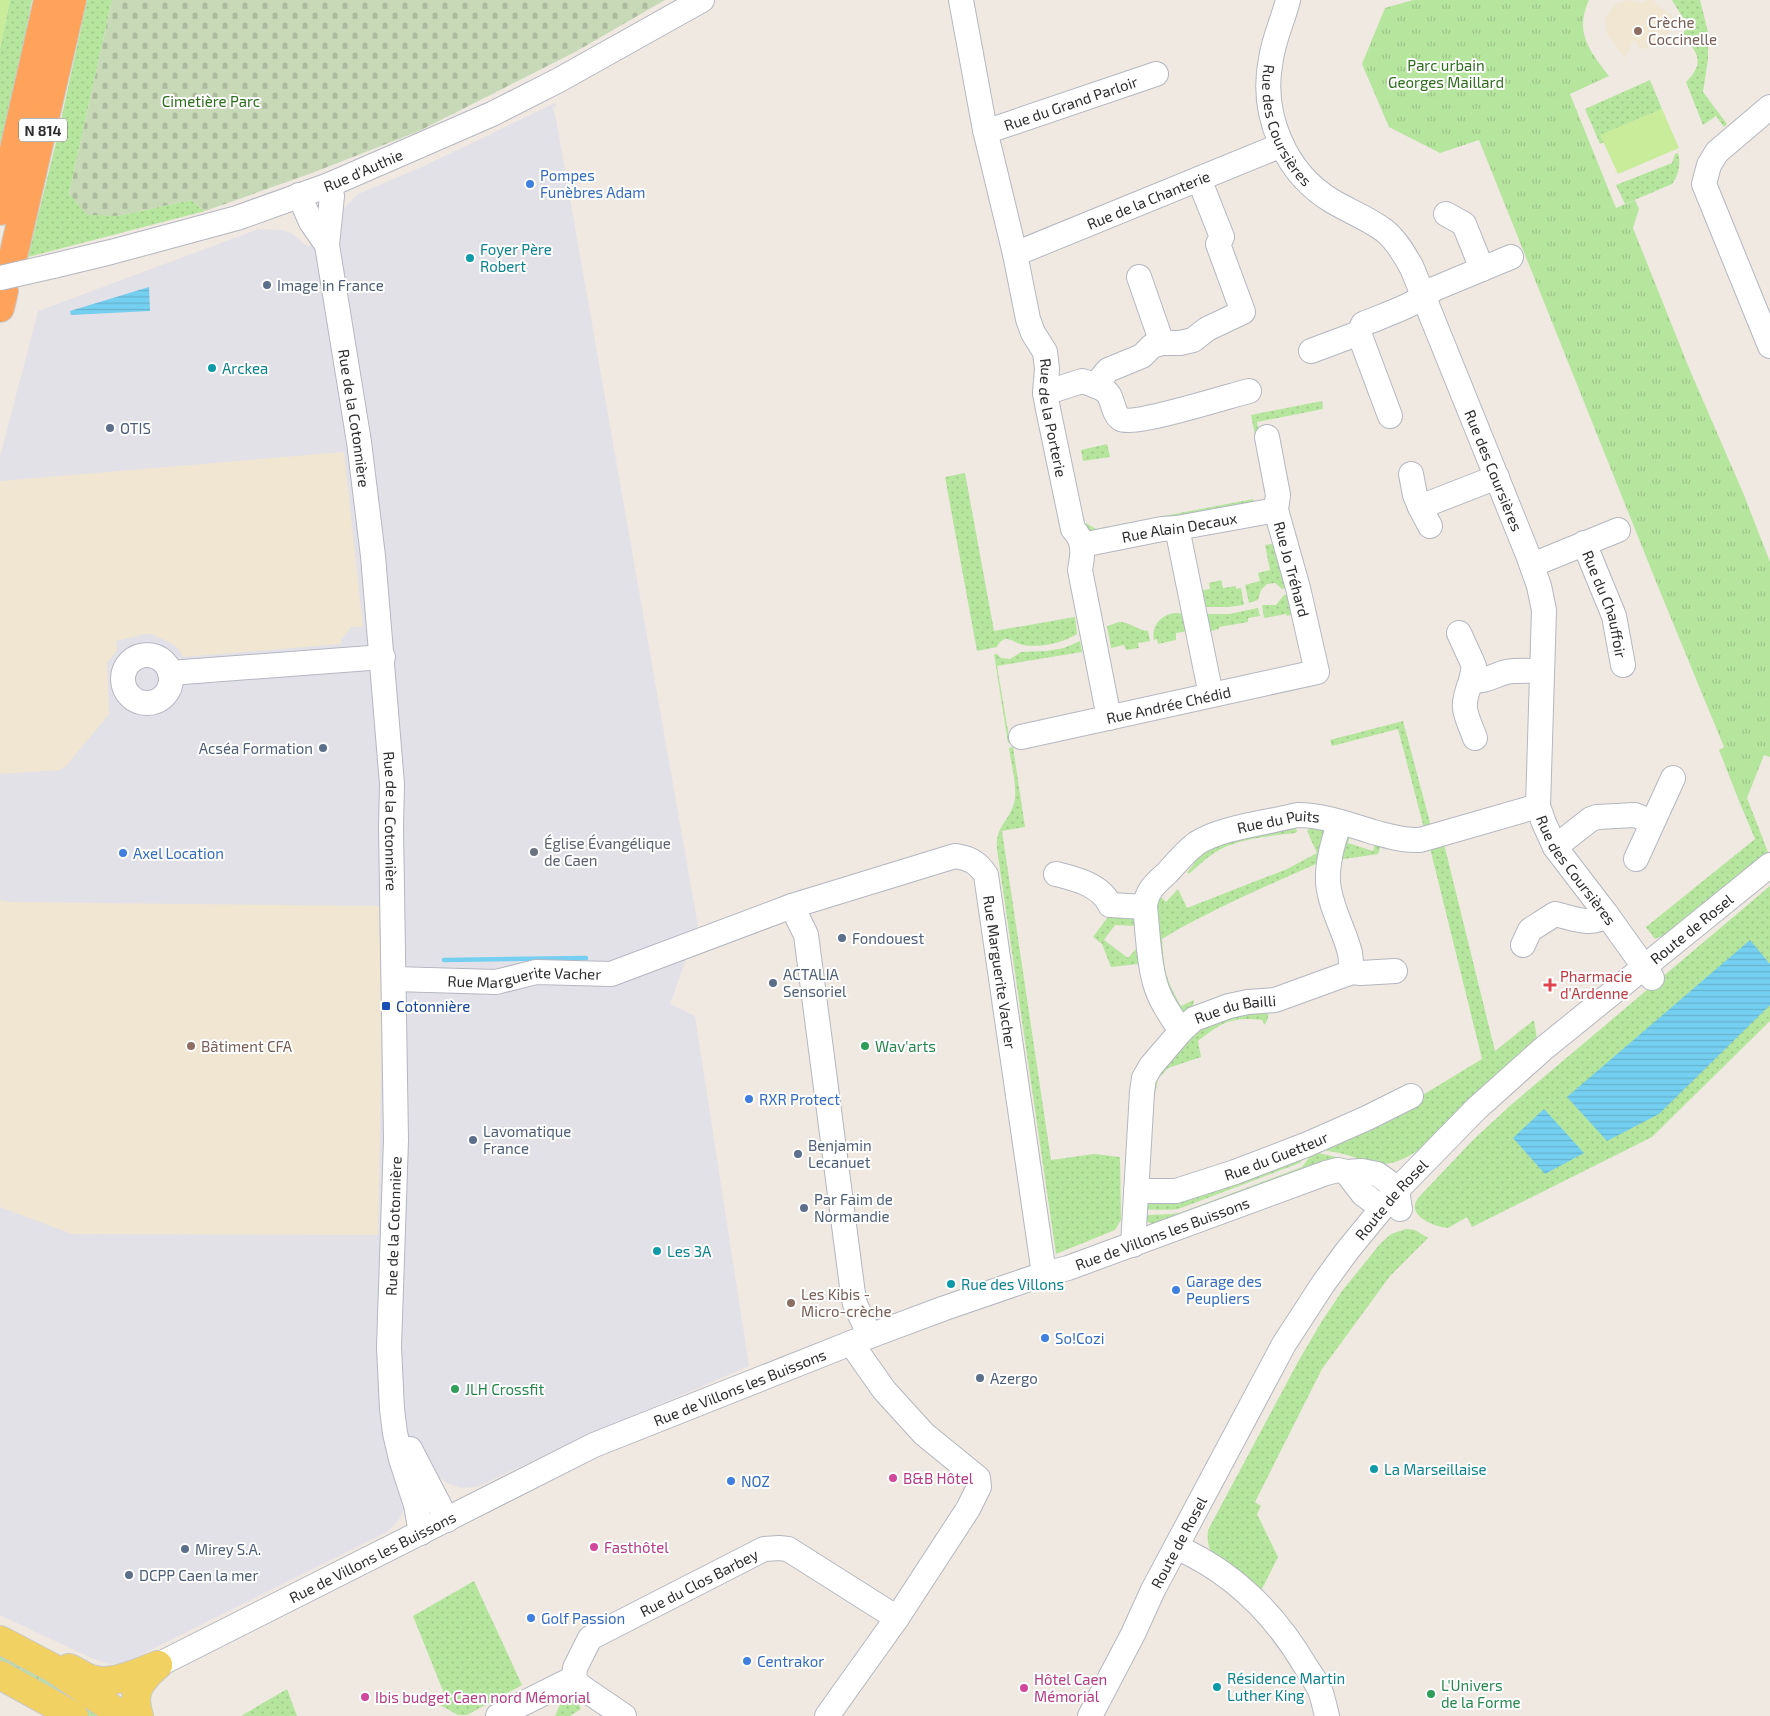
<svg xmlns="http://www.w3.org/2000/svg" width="1770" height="1716" font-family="'Exo 2',sans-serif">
<defs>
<pattern id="grass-dots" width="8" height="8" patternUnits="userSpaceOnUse" patternTransform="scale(1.25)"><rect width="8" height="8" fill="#b6e59e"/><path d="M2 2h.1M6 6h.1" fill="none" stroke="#9dc588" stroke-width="1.8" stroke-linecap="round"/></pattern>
<pattern id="cemetery-stones" width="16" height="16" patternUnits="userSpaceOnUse" patternTransform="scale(1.25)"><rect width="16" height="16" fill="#c8d9b8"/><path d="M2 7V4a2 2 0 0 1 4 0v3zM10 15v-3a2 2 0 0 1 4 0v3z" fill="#acbb9e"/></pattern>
<pattern id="park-tufts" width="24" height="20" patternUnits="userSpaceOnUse" patternTransform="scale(1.25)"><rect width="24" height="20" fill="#b6e59e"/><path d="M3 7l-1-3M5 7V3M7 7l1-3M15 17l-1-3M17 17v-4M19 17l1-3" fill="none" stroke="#9dc588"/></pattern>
<pattern id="water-rules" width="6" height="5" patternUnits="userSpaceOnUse" patternTransform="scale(1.25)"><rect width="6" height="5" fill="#75cff0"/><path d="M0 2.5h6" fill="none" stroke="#66b2ce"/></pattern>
</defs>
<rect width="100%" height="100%" fill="#efe9e1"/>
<path fill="#e3e1e8" d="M555 103 556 106 553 108 556 119 698 926 670 1004 695 1016 749 1366 572 1442 477 1487 461 1488 447 1483 435 1474 405 1495 404 1509 398 1521 387 1532 125 1663 109 1664 91 1658 0 1615V457L38 311 259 229 282 230 293 234 308 247 340 227 344 208 358 194 424 166Z"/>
<g fill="#f0e6d1">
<path d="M1628 0 1644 3 1648 0H1654L1656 4 1673 17 1667 26 1671 29 1658 45 1651 46 1644 49 1640 48 1634 39 1625 58 1607 34 1605 19 1615 5Z"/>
<path d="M344 452 363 627H351L341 640V644L183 657 180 651 173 644 151 634H145L116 641 117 650 107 663 109 714 66 766 60 770 0 774V481Z"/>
<path d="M0 900 12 902 94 903 379 906 382 1023 378 1235 72 1234 0 1207Z"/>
</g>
<g fill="url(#grass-dots)">
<path d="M10 0H32L22 55 0 145V49Z"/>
<path d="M87 0H112L69 194 117 216 191 200 205 211 28 257 58 134Z"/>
<path d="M1672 0H1700L1708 32V59L1703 92 1727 124 1724 127 1716 116 1703 125 1686 82C1705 64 1699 51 1681 36L1688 27 1682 22 1683 18Z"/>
<path d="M1650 80 1662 109 1601 135 1604 142 1600 144 1585 109Z"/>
<path d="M1678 153C1681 163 1679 175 1672 184L1625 204 1616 185 1672 163 1675 154Z"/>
<path d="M1322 401 1323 409 1257 422 1262 450 1258 451 1251 415Z"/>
<path d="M1107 444 1110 457 1083 461 1081 450Z"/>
<path d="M965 473 994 631 1075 617 1077 634C1062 643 1041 648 1023 645 1017 644 1011 638 1005 639 1000 641 998 644 997 647L977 651 945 477Z"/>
<path d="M1253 499 1255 507 1087 533 1086 523 1096 529Z"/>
<path d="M1278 543 1286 588 1282 589 1275 583 1267 584 1261 590 1258 600 1249 603 1245 585 1260 581 1258 573 1270 570 1265 545Z"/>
<path d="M1221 580 1223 588 1236 586V589L1241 588 1244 605 1228 607H1203L1199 591 1210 589 1209 583Z"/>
<path d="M1290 594 1296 614 1287 616 1286 614 1264 618 1262 605H1276L1284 595Z"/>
<path d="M1258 608 1260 616 1248 618V622L1219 627V629L1208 632 1204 614H1229Z"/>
<path d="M1176 613 1185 614 1188 631 1176 633V640L1158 644 1157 639 1154 640C1151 625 1162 614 1176 613Z"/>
<path d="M1119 622C1130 622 1137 630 1148 631L1150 641 1138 643 1139 648 1126 650 1124 645 1111 648 1107 626Z"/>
<path d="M1080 641 1082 652 997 666 1010 743H1008L994 654H997L1001 658 1010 659 1021 652 1047 651 1064 648Z"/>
<path d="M1403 721 1432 830 1425 832 1398 729 1332 746 1330 740Z"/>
<path d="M1013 747 1025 827 1002 831 1051 1160 1094 1154 1120 1157 1121 1220 1115 1230 1056 1254 997 849C995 826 1009 822 1014 803 1018 789 1011 763 1009 748Z"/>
<path d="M1747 798 1768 852 1666 934 1655 939 1646 927 1755 839 1739 801Z"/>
<path d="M1294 823 1297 831 1296 833C1275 835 1242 839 1223 848 1210 854 1199 865 1189 874L1187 872 1194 864 1193 857 1202 849Z"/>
<path d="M1323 824 1328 826 1318 863C1265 887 1212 909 1162 939 1164 969 1165 979 1181 1006L1194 1000 1192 1011 1184 1017 1164 987 1155 897 1158 894 1166 902 1178 889 1187 908 1287 869 1317 853 1307 831 1310 828 1321 830Z"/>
<path d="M1351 833 1348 843 1373 851 1376 841 1382 843 1378 854 1337 860 1341 837Z"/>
<path d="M1444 844 1495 1051 1534 1020 1537 1039 1420 1149C1389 1170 1381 1165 1347 1155 1338 1152 1329 1152 1320 1149L1421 1096 1482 1059 1430 848Z"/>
<path d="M1770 886V1021L1652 1137 1472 1227 1467 1217 1448 1228C1438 1228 1412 1218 1415 1205 1415 1202 1417 1200 1419 1197L1473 1140 1512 1104Z"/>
<path d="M1113 910 1139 912 1135 926 1115 925 1104 940 1128 958 1136 949 1146 943 1147 963 1111 967 1102 944 1093 937Z"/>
<path d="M1267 1010C1270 1016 1267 1020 1265 1025L1262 1020C1232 1016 1220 1023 1198 1041L1201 1057 1168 1068 1158 1079 1154 1099 1148 1095 1150 1080 1185 1036 1220 1018Z"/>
<path d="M1316 1152C1324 1155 1338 1156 1343 1160L1156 1226 1144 1220 1142 1216C1156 1213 1168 1216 1182 1212L1302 1167 1311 1155Z"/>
<path d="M1308 1153 1300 1163 1181 1208C1167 1212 1156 1208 1142 1210L1143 1203Z"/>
<path d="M1406 1229 1415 1230 1428 1238 1390 1276 1322 1369 1255 1502 1261 1506 1257 1514 1278 1557 1262 1589 1258 1592 1214 1556C1208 1548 1207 1541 1208 1530L1299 1360 1322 1321 1342 1291 1380 1244 1391 1234Z"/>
<path d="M474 1581 522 1685 467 1715H458L440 1705 445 1696 413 1616Z"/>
<path d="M0 1654 111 1716H90L0 1666Z"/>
<path d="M287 1689 297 1716H241Z"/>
<path d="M565 1693 575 1695 581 1709 570 1716H555Z"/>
</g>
<path fill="url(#cemetery-stones)" d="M112 0H665L575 52 419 131 312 173 205 211 191 200 117 216 87 215 69 194Z"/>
<path fill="url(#park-tufts)" d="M1413 0H1589C1574 33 1590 51 1609 76L1570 94 1616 208 1635 200 1639 209 1633 228 1689 368 1744 495 1770 562V757L1764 755 1747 798 1739 801 1719 750 1724 747 1659 589 1479 140 1440 153 1389 127 1362 64 1385 8Z"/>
<g fill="#c9ec9a">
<path d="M0 0H10L0 49Z"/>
<path d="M1662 109 1679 148 1618 174 1600 135Z"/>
</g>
<g fill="url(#water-rules)">
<path d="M149 287 150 311 71 315 70 311Z"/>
<path d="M1750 940 1770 964V1005L1659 1114 1607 1141 1567 1097Z"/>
<path d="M1544 1109 1584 1153 1545 1174 1513 1138Z"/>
</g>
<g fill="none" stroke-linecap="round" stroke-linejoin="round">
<path stroke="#75cff0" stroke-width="4.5" d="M444 960 586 958"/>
<g stroke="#b4b7c1" stroke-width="26">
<g id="minor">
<path id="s1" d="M961 0 985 130 1015 254 1028 319 1033 333 1045 352 1047 369 1045 393 1048 409 1073 529C1085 541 1083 554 1080 570L1109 718"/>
<path id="s2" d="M1288 0C1283 20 1274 38 1271 59 1260 113 1284 172 1332 201 1349 211 1369 219 1385 231 1397 241 1405 255 1412 268L1528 555 1539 586 1544 610 1538 806 1544 823 1555 847 1607 915 1652 978"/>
<path d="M1770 107 1717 152 1709 165 1704 184 1770 346"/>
<path id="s3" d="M985 130 997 128 1156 74"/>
<path id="s4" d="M329 185 332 196 327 245 359 442 373 556 392 784 391 827 396 1140 389 1347 392 1409 395 1433 401 1459 416 1505 421 1533"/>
<path d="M299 195 311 222 327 245"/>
<path d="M1446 214 1464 224 1482 269"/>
<path id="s5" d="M1015 254 1282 145"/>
<path id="s6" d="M53 266 111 252 237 218 329 185 492 114 559 80 702 0"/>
<path d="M1139 277 1162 343"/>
<path d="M1311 351 1359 333"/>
<path d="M1095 386 1108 370 1142 356 1152 346 1162 343H1180L1193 340 1207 329 1243 312 1218 244 1222 237 1199 179"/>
<path d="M1045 393 1082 381C1091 384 1104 387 1109 395 1113 402 1114 415 1121 419 1135 426 1229 396 1249 391"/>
<path d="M1390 416 1359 333 1363 324C1387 314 1414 306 1434 289L1511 257"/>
<path d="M1411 474 1415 495 1420 507 1497 477"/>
<path d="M1420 507 1430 526"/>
<path d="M1177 528 1211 695"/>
<path id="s7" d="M1584 543 1614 616 1623 665"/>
<path id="s8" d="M1082 545 1162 529 1177 528 1276 510"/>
<path d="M1532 565 1618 530"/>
<path d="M1459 633 1474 666 1471 681C1488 681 1492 676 1506 672 1518 670 1530 671 1542 671"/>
<circle cx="147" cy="679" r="24"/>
<path d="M170 673 383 657"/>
<path d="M1471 681C1460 709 1465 711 1475 738"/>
<path id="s9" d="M1021 737 1317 672 1298 588 1276 510 1278 495 1267 437"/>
<path d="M1340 822C1333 841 1327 861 1328 882 1330 907 1344 929 1350 953 1351 959 1351 966 1352 972"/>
<path d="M1555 847 1591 819 1597 817 1635 815 1652 822"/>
<path d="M1636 859 1673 778"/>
<path id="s10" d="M1056 874C1076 879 1101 885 1110 905L1145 907C1146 891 1156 883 1167 873 1176 863 1186 851 1197 843 1222 827 1267 823 1297 815 1323 815 1348 824 1373 832 1389 836 1404 841 1420 840L1538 806"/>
<path d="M792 906 806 935 853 1294 855 1304 870 1336"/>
<path d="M1145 907C1148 932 1148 959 1155 983 1160 1001 1171 1016 1181 1031"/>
<path d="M1523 945 1530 930 1555 914C1573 918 1591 927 1607 915"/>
<path id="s11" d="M394 979 496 982 536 972 611 974 792 906 955 856C970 858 978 863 986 875L1044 1274"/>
<path d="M1346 1172 1363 1194 1382 1208"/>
<path id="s12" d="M1136 1191H1176L1235 1172 1308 1144 1367 1118 1411 1096"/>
<path id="s13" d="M1133 1245 1142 1092 1144 1078 1151 1066 1181 1031 1194 1019 1229 1006 1248 1002 1275 1000 1352 972 1361 973 1395 971"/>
<path d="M410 1449 447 1520"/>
<path d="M1176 1547C1233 1572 1275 1614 1306 1667 1311 1674 1316 1682 1320 1690 1323 1698 1325 1708 1327 1716"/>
<path id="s14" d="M158 1665 594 1445 851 1343 945 1308 1044 1274 1068 1268 1326 1173 1338 1170 1346 1172 1362 1171 1377 1174 1387 1181 1397 1190 1400 1209"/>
<path d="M498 1716 574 1678"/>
<path id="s15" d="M624 1716 580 1686 574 1678 575 1668 590 1638 764 1549 779 1548 788 1549 897 1618"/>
<path d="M827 1716 897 1618 968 1509 979 1487 978 1478 924 1434 884 1390 851 1343"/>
<path id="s16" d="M1090 1716 1133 1634 1153 1590 1284 1344 1323 1284 1347 1251 1397 1190 1476 1109 1543 1049 1770 865"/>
</g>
</g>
<g stroke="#c9c9c9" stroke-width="30">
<g id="major">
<path d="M0 1640 53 1668 123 1716"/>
<path d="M69 1668C77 1671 84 1677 91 1679 112 1686 139 1672 158 1665"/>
<path d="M0 1675 74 1716"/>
<path d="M139 1716C131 1692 140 1681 158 1665"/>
</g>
</g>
<g stroke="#c9c9c9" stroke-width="30">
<g id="highway">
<path d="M0 211 48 0"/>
<path d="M12 261 72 0"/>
<path d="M0 308 4 291"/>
</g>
</g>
<use href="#minor" stroke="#fff" stroke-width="24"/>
<use href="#major" stroke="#f2d163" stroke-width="28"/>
<use href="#highway" stroke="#ffa35c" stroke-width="28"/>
<g stroke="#b4b7c1" stroke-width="26" stroke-linecap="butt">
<path id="minor-bridge" d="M0 278 53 266"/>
</g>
<use href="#minor-bridge" stroke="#fff" stroke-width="24"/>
</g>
<g fill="#8d6e63" stroke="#fff" stroke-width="2">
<circle cx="1638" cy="31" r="5"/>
<circle cx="191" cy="1046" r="5"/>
<circle cx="791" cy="1303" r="5"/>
</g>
<g fill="#3f7fe0" stroke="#fff" stroke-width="2">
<circle cx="530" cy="184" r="5"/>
<circle cx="123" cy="853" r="5"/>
<circle cx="749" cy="1099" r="5"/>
<circle cx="1176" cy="1290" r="5"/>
<circle cx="1045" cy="1338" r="5"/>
<circle cx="731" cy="1481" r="5"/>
<circle cx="531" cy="1618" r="5"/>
<circle cx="747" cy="1661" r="5"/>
</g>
<g fill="#0f9aa8" stroke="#fff" stroke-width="2">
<circle cx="470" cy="258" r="5"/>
<circle cx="212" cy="368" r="5"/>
<circle cx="657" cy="1251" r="5"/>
<circle cx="951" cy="1284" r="5"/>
<circle cx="1374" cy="1469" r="5"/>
<circle cx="1217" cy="1687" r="5"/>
</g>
<g fill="#5c6f8a" stroke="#fff" stroke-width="2">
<circle cx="267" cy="285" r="5"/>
<circle cx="110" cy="428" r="5"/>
<circle cx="323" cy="748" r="5"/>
<circle cx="842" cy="938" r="5"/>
<circle cx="773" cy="983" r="5"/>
<circle cx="473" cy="1140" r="5"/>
<circle cx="798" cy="1154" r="5"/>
<circle cx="804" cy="1208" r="5"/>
<circle cx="980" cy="1378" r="5"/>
<circle cx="185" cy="1549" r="5"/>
<circle cx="129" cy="1575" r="5"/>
</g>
<circle fill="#6b7280" stroke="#fff" stroke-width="2" cx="534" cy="852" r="5"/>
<path fill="#e0444e" stroke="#fff" stroke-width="2" d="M1547.5 977.5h5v5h5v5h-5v5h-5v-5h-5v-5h5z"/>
<rect fill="#1a4fb4" stroke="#fff" stroke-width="2" x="381" y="1001" width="10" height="10" rx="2.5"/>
<g fill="#2e9e5b" stroke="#fff" stroke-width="2">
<circle cx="865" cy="1046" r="5"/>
<circle cx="455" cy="1389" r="5"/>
<circle cx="1431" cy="1694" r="5"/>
</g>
<g fill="#d1479c" stroke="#fff" stroke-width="2">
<circle cx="893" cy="1478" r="5"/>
<circle cx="594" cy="1547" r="5"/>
<circle cx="1024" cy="1688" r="5"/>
<circle cx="365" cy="1697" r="5"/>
</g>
<g text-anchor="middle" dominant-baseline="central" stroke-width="4" stroke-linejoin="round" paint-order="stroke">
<rect fill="#fff" stroke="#6d6d6d" stroke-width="1" x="19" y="118.5" width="48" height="23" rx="4"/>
<g font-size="14" font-weight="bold" fill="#2e2e2e">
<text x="43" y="130">N 814</text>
</g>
<g font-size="15" fill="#785e54" stroke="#fff" text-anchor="start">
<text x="1648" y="22">Crèche<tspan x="1648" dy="17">Coccinelle</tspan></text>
<text x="201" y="1046">Bâtiment CFA</text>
<text x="801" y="1294">Les Kibis -<tspan x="801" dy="17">Micro-crèche</tspan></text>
</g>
<g font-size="15" fill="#2c6e1b" stroke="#fff">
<text x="1446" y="65">Parc urbain<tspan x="1446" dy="17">Georges Maillard</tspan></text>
<text x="211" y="101">Cimetière Parc</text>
</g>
<g font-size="15" fill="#2e2e2e" stroke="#fff">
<text stroke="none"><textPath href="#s3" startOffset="90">Rue du Grand Parloir</textPath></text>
<text stroke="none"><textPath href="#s2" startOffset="132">Rue des Coursières</textPath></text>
<text stroke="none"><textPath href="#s6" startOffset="325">Rue d'Authie</textPath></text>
<text stroke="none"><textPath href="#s5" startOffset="144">Rue de la Chanterie</textPath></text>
<text stroke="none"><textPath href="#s1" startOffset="430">Rue de la Porterie</textPath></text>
<text stroke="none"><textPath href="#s4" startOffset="236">Rue de la Cotonnière</textPath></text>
<text stroke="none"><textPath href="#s2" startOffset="551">Rue des Coursières</textPath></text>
<text stroke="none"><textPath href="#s8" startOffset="99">Rue Alain Decaux</textPath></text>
<text transform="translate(1292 569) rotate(75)">Rue Jo Tréhard</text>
<text stroke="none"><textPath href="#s7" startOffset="65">Rue du Chauffoir</textPath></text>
<text stroke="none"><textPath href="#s9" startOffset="151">Rue Andrée Chédid</textPath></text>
<text stroke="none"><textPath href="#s4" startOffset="641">Rue de la Cotonnière</textPath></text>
<text stroke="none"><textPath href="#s10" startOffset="269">Rue du Puits</textPath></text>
<text stroke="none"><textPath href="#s2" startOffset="971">Rue des Coursières</textPath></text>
<text stroke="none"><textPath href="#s16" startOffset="1005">Route de Rosel</textPath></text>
<text stroke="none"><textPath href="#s11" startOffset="718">Rue Marguerite Vacher</textPath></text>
<text stroke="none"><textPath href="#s11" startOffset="131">Rue Marguerite Vacher</textPath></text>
<text stroke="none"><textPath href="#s13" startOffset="288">Rue du Bailli</textPath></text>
<text stroke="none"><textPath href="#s12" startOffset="146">Rue du Guetteur</textPath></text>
<text stroke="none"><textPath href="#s16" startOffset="600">Route de Rosel</textPath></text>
<text transform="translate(393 1226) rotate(-88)">Rue de la Cotonnière</text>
<text stroke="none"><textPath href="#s14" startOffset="1095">Rue de Villons les Buissons</textPath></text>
<text stroke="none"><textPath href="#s14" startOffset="645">Rue de Villons les Buissons</textPath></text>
<text stroke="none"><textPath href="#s16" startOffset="195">Route de Rosel</textPath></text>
<text stroke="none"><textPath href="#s14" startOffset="240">Rue de Villons les Buissons</textPath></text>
<text stroke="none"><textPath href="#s15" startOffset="229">Rue du Clos Barbey</textPath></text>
</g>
<g font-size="15" fill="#366cbe" stroke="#fff" text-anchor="start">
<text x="540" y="175">Pompes<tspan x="540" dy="17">Funèbres Adam</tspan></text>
<text x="133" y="853">Axel Location</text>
<text x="759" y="1099">RXR Protect</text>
<text x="1186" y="1281">Garage des<tspan x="1186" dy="17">Peupliers</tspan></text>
<text x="1055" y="1338">So!Cozi</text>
<text x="741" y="1481">NOZ</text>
<text x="541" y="1618">Golf Passion</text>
<text x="757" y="1661">Centrakor</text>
</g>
<g font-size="15" fill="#0d838f" stroke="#fff" text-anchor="start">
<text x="480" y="249">Foyer Père<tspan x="480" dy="17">Robert</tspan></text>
<text x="222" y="368">Arckea</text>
<text x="667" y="1251">Les 3A</text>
<text x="961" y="1284">Rue des Villons</text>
<text x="1384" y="1469">La Marseillaise</text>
<text x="1227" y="1678">Résidence Martin<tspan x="1227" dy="17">Luther King</tspan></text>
</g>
<g font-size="15" fill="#4e5e75" stroke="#fff" text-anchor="start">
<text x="277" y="285">Image in France</text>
<text x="120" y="428">OTIS</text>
<text x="313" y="748" text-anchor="end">Acséa Formation</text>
<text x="852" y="938">Fondouest</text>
<text x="783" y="974">ACTALIA<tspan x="783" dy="17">Sensoriel</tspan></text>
<text x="483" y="1131">Lavomatique<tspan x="483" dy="17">France</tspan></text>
<text x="808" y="1145">Benjamin<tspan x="808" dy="17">Lecanuet</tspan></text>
<text x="814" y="1199">Par Faim de<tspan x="814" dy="17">Normandie</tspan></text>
<text x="990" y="1378">Azergo</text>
<text x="195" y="1549">Mirey S.A.</text>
<text x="139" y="1575">DCPP Caen la mer</text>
</g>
<g font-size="15" fill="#5b616d" stroke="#fff" text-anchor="start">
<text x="544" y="843">Église Évangélique<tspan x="544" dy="17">de Caen</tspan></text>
</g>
<g font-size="15" fill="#be3a42" stroke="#fff" text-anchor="start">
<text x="1560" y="976">Pharmacie<tspan x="1560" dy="17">d'Ardenne</tspan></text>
</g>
<g font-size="15" fill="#164399" stroke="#fff" text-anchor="start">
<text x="396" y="1006">Cotonnière</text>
</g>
<g font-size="15" fill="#27864d" stroke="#fff" text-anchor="start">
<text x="875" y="1046">Wav'arts</text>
<text x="465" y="1389">JLH Crossfit</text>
<text x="1441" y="1685">L'Univers<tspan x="1441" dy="17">de la Forme</tspan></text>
</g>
<g font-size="15" fill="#b23c85" stroke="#fff" text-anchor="start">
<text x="903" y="1478">B&amp;B Hôtel</text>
<text x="604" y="1547">Fasthôtel</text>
<text x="1034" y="1679">Hôtel Caen<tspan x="1034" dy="17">Mémorial</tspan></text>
<text x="375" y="1697">Ibis budget Caen nord Mémorial</text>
</g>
</g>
</svg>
